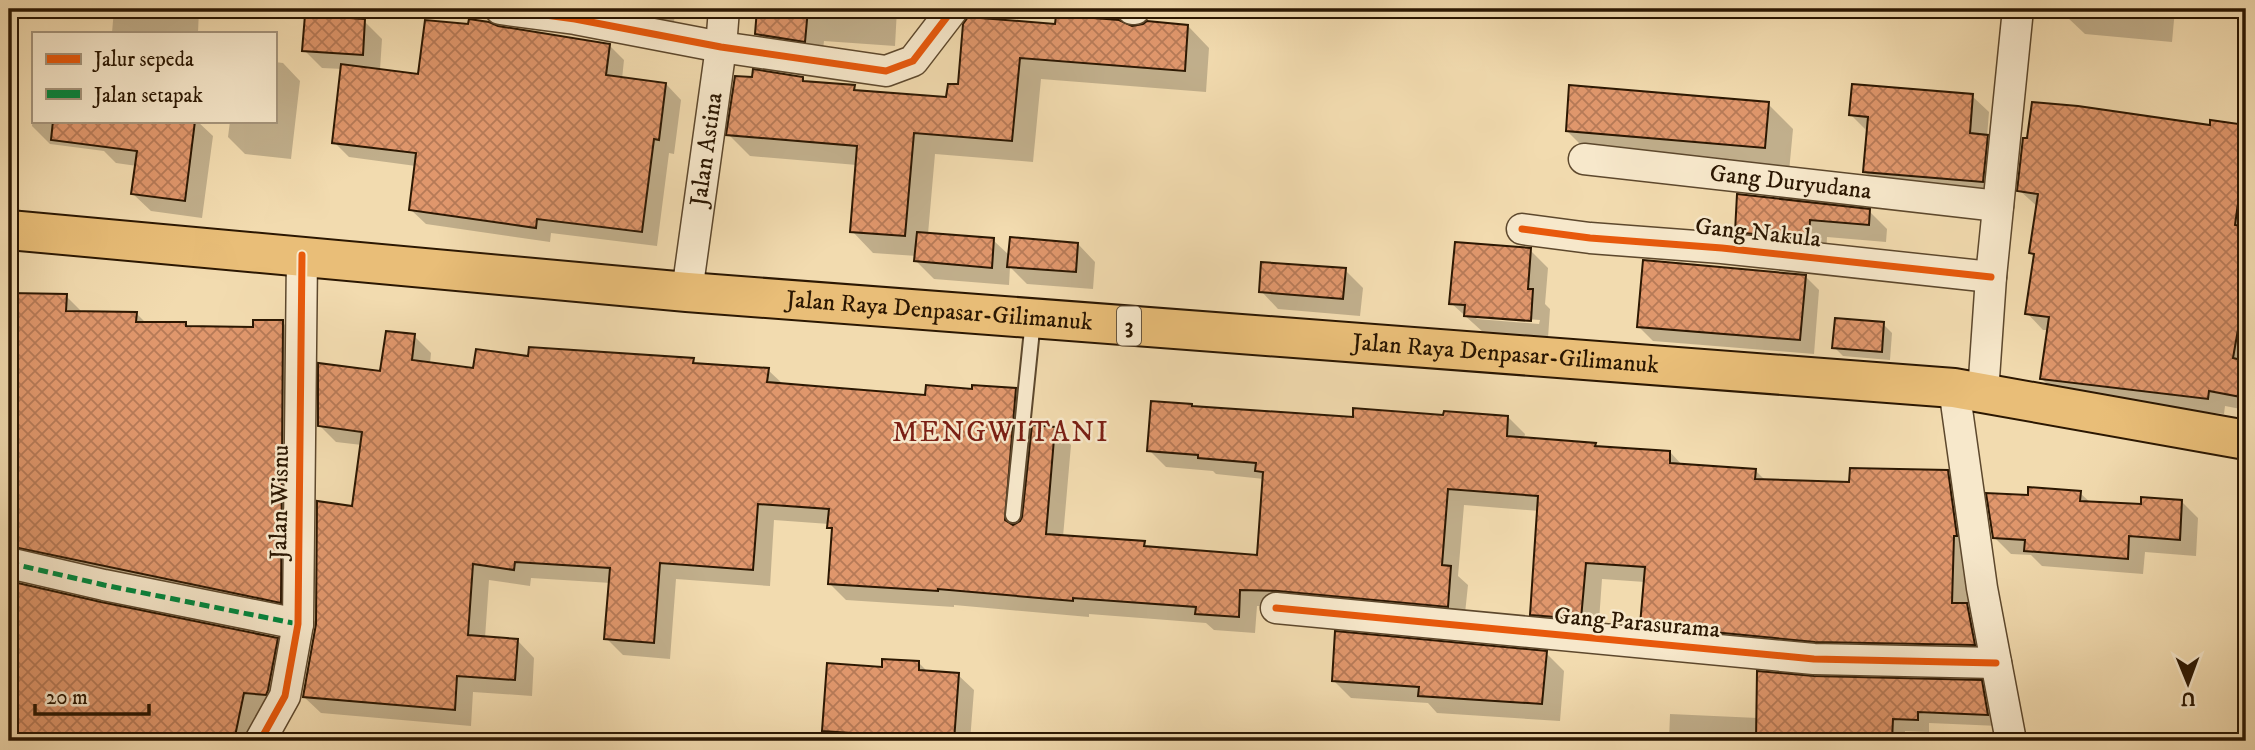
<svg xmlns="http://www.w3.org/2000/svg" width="2255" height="750" font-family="'IM FELL DW Pica',serif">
<defs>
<pattern id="building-cross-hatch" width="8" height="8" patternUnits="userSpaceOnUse" patternTransform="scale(1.75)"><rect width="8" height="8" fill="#e0976c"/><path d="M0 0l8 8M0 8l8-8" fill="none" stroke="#b67a57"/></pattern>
</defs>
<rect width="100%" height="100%" fill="#f2dbaf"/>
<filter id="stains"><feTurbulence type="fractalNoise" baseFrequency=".00286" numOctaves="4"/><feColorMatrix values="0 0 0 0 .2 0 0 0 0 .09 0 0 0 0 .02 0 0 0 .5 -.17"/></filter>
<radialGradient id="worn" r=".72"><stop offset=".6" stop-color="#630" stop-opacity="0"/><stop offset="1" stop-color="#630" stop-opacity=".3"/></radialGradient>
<g fill="#0003" fill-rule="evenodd">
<path d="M114 9H199L198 33H112Z"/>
<path d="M587 9H675L674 23Z"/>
<path d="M759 9H897L895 46 824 41 822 58 775 51 757 34Z"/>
<path d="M2068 9H2175L2172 42 2085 34 2067 17Z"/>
<path d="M364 21 382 39 380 70 420 76 497 28 609 45 624 60 622 79 666 84 681 100 674 154 669 153 657 246 551 233 550 242 426 224 410 209 416 166 349 157 334 142 343 69 322 68 304 50Z"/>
<path d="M965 25 1154 34 1188 26 1209 48 1206 92 1041 79 1033 162 935 154 928 234 993 240 1010 256 1078 244 1095 262 1093 289 1027 284 1010 267 1009 285 934 279 916 261 917 256 873 253 852 231 857 165 750 156 728 134 802 78 807 83 854 87 859 92 948 99 960 86Z"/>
<path d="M275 62 283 63 300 81 291 159 245 154 228 137 230 121H275Z"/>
<path d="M1972 96 1989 112 1987 137 2004 153 1999 198 1881 188 1865 172 1868 132 1851 115Z"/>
<path d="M1768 104 1793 129 1789 172 1592 156 1567 131Z"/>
<path d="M33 118V121H197L213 136 202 218 151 211 133 194 137 166 116 163 104 151 50 144 32 126Z"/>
<path d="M2212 122 2246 127V410L2225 406 2224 414 2058 395 2042 379 2048 330H2043L2027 313 2036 257 2031 253 2038 207 2019 190 2211 127Z"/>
<path d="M1869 211 1887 229 1886 242 1827 237 1826 257 1754 249 1737 231Z"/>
<path d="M1530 250 1548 268 1545 304 1550 309 1548 338 1484 333 1451 303ZM1473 315 1540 320 1539 324 1477 319Z"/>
<path d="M1345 270 1363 288 1360 316 1278 309 1261 291Z"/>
<path d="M1805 276 1819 290 1814 354 1653 341 1639 327Z"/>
<path d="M9 295 66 296 83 313H136L146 323 186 324 190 328 255 329 282 322 299 339 297 618 9 576Z"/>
<path d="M1883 324 1892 333 1890 360 1843 356 1834 347Z"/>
<path d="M414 336 431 353 430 364 475 370 530 358 693 360 698 365 768 370 784 385 927 397 974 391 1016 390 1032 406 1031 427 1054 428 1071 445 1063 537 1144 543 1148 548 1259 557 1264 479 1216 474 1213 471 1166 467 1149 450 1194 408 1354 419 1508 417 1525 434 1524 439 1595 444 1598 448 1670 452 1683 466 1755 470 1766 481 1851 484 1947 472 1964 489 1970 551 1968 606 1983 621 1991 661 1659 641 1642 624 1645 582 1602 579 1598 635 1549 631 1532 614 1539 511 1464 505 1458 576 1468 585 1464 623 1296 607 1257 606 1255 633 1214 630 1206 623 1089 614V617L954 605V607L846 600 829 583 833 531 829 524 774 520 770 586 676 579 670 659 623 655 606 638 611 583 531 578 530 586 489 580 485 638 518 641 534 658 532 696 473 692 471 726 321 713 304 697 353 508 362 445 336 442 319 425 382 373Z"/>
<path d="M2080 493 2091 503 2142 506 2182 502 2198 518 2196 556 2145 552 2143 574 2042 566 2031 555 2011 554 1994 537 2029 497Z"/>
<path d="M9 583 100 604 277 639 294 656 283 711 261 709 254 741H9Z"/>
<path d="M1546 653 1564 671 1560 721 1437 713 1428 703 1351 698 1333 680Z"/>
<path d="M919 663 929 673 958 675 974 690 970 741H835L824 730 883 669Z"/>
<path d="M1813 678 1981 682 1993 694 1999 726 1929 723V732L1905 731V741H1669L1670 714 1758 718Z"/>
</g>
<g fill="url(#building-cross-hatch)" stroke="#2b1702" stroke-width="2">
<path d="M757 9H808L805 42 755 34Z"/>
<path d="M305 15 365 19 363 55 302 51Z"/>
<path d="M1056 15 1119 20 1132 26 1143 24 1147 21 1188 25 1185 71 1020 58 1012 141 914 133 905 236 850 232 857 146 726 135 735 76 752 77 753 69 803 77V81L855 85 854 90 946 97 948 84H958L963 24 968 17 1055 24Z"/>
<path d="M469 19 489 22 498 26 610 44 606 75 666 83 659 140 654 139 642 232 537 219 536 228 409 210 416 153 332 143 341 64 418 74 425 20 468 24Z"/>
<path d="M1852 84 1973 94 1970 133 1988 135 1983 182 1863 172 1868 117 1849 115Z"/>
<path d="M1569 85 1769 102 1765 148 1566 131Z"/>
<path d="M2032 102 2078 106 2210 125V120L2246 125V168H2243L2235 225 2246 227V284L2233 358 2246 361V398L2209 391 2208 399 2040 379 2049 317 2025 314 2034 254 2029 253 2038 194 2017 191 2023 138H2027Z"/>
<path d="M53 121H195L185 201 131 194 137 151 51 140Z"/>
<path d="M1737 194 1870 209 1869 225 1810 220 1809 240 1735 232Z"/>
<path d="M917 232 994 238 992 268 914 261Z"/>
<path d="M1010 237 1078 243 1076 272 1007 267Z"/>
<path d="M1455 242 1531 248 1528 289H1533L1531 321 1464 316 1465 305 1449 304Z"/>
<path d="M1643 260 1806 275 1800 340 1637 327Z"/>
<path d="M1261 262 1346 268 1343 299 1259 292Z"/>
<path d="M9 293 67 294 66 311 137 312 136 322H186V326L253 327V320H283L281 603 9 546Z"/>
<path d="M1835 318 1884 322 1882 352 1832 348Z"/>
<path d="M386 331 415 334 412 360 473 368 476 349 528 356 529 347 694 358 693 363 769 368 767 382 827 387 925 395 926 385 972 389V385L1016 388 1005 520 1013 525 1020 521 1022 517 1032 425 1055 427 1046 534 1145 541 1144 546 1257 555 1263 472 1255 471 1256 463 1198 458V455L1147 451 1151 401 1192 404V406L1353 417V408L1443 415 1444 411 1508 416 1507 436 1596 443 1595 446 1670 451V463L1756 469 1755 479 1849 482 1850 468 1948 470 1957 536H1954L1952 603H1967L1975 645 1815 642 1640 625 1645 567 1586 563 1581 619 1530 615 1538 496 1448 489 1442 565 1451 566 1448 607 1278 591 1240 590 1239 617 1195 614 1196 607 1073 598V601L938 589V591L828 584 832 528H827L829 509 758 504 753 570 660 563 654 643 604 639 610 568 515 562 514 570 473 564 468 635 518 639 515 680 457 676 455 710 303 697 316 624 317 501 352 506 362 432 318 426V363L380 371Z"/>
<path d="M2028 487 2081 491 2080 501 2141 504V497L2182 500 2180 540 2129 536 2128 559 2024 551 2025 540 1993 538 1986 493 2028 495Z"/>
<path d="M9 581 101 602 278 638 268 690 266 695 244 693 234 741H9Z"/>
<path d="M1335 631 1547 651 1542 704 1418 696 1419 687 1332 681Z"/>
<path d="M882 659 919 661V670L959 673 954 741H880V735L822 731 827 663 882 667Z"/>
<path d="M1757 671 1814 676 1982 680 1988 715 1918 712V720L1893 719 1892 741H1756Z"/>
</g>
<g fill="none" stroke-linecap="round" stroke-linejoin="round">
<g stroke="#5d482d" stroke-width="18">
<path id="service" d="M1013 515 1033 320"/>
</g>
<g stroke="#5d482d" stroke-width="33">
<g id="minor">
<path d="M500 9 575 19 721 47 886 71 913 61 953 9"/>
<path d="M1132 9H1135"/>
<path id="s1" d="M1584 159 1998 206"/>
<path d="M1522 229 1590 238 1722 248 1991 277"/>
<path id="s2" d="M687 292 721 47 724 9"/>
<path d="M1954 388 1982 588 2011 741"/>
<path d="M1983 393 1991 277 2018 9"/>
<path d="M9 563 104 585 298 624"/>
<path d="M1276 608 1814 659 1996 663"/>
<path d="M260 741 285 696 298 624 302 255"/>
</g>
</g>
<g stroke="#2b1702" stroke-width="42">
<g id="trunk">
<path id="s3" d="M9 230 687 292 1954 388 2246 440"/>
</g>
</g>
<use href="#service" stroke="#f7e8cb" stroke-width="14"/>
<use href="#minor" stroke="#f7e8cb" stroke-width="30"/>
<use href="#trunk" stroke="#e9be78" stroke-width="38"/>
<path stroke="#00873e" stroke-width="5" stroke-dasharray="10 5" stroke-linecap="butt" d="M9 563 104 585 298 624"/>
<g stroke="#f7e8cb" stroke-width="11">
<g id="cycleway">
<path d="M500 9 575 19 721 47 886 71 913 61 953 9"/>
<path d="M1522 229 1590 238 1722 248 1991 277"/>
<path d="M1276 608 1814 659 1996 663"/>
<path d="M260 741 285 696 298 624 302 255"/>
</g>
</g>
<use href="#cycleway" stroke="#e8590c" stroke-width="7"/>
</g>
<g text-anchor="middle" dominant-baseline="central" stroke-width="5" stroke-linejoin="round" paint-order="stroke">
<rect fill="#f7e8cb" stroke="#68563e" stroke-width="2" x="1117" y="306.5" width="24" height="39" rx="5"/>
<g font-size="23" font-weight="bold" fill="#2b1702">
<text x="1129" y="326">3</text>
</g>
<g font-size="24" fill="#2b1702" stroke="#f7e8cb">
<text stroke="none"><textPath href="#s2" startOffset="144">Jalan Astina</textPath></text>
<text stroke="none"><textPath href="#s1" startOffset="208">Gang Duryudana</textPath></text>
<text transform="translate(1758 233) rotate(6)">Gang Nakula</text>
<text stroke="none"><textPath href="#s3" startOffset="934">Jalan Raya Denpasar-Gilimanuk</textPath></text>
<text stroke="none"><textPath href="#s3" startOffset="1502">Jalan Raya Denpasar-Gilimanuk</textPath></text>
<text transform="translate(280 502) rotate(-89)">Jalan Wisnu</text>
<text transform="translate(1637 623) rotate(5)">Gang Parasurama</text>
</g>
<g font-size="28" letter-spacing="2" fill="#7a1f14" stroke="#f7e8cb">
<text x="1001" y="432">MENGWITANI</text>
</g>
</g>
<rect width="2255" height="750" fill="none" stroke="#f2dbaf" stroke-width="35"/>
<rect x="10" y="10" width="2234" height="729" fill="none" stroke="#2b1702" stroke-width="3.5"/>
<rect x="18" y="18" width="2220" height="715" fill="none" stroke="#2b1702" stroke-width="2"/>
<rect x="32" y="32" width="245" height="91" fill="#f7e8cb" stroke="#a5947b" stroke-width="2"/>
<rect x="46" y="54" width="35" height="10" fill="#e8590c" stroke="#a5947b" stroke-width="2"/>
<text x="94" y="66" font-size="21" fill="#2b1702">Jalur sepeda</text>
<rect x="46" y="89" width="35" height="10" fill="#00873e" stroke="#a5947b" stroke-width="2"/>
<text x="94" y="102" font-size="21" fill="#2b1702">Jalan setapak</text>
<g transform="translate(2188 683) rotate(179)" stroke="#f7e8cb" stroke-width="5" paint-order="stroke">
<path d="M0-5L12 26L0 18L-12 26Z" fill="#2b1702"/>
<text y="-10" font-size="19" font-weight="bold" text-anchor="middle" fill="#2b1702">U</text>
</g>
<path d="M35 704v10h114v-10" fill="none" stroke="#2b1702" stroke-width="3.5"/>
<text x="46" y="704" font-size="21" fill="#2b1702" stroke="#f7e8cb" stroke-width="5" paint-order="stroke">20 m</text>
<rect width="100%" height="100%" filter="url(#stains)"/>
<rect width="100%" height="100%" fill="url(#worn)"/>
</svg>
